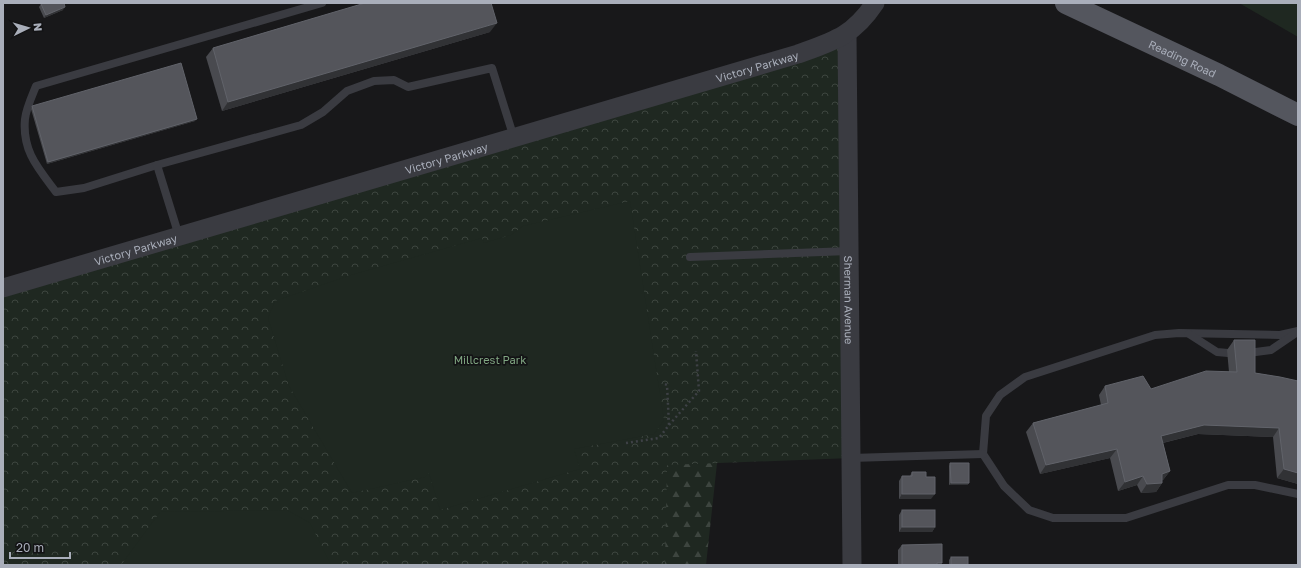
<svg xmlns="http://www.w3.org/2000/svg" width="1301" height="568" font-family="'Golos Text',sans-serif">
<defs>
<pattern id="forest-firs" width="22" height="20" patternUnits="userSpaceOnUse"><rect width="22" height="20" fill="#1f2821"/><path d="M5 1l3.5 6h-7zM16 11l3.5 6h-7z" fill="#3d453f"/></pattern>
<pattern id="park-crowns" width="20" height="18" patternUnits="userSpaceOnUse"><rect width="20" height="18" fill="#1f2821"/><path d="M2 6a3 3 0 1 1 6 0M12 15a3 3 0 1 1 6 0" fill="none" stroke="#3d453f"/></pattern>
</defs>
<rect width="100%" height="100%" fill="#18181a"/>
<path fill="url(#forest-firs)" d="M722 417 706 565H479L642 446Z"/>
<path fill="url(#park-crowns)" d="M847 35 851 458 667 465 665 565H3V288Z"/>
<g fill="#1f2821">
<path d="M1239 3H1298V37Z"/>
<path d="M630 201 664 420 654 434 574 449 580 469 440 510 429 473 425 477 352 493 289 386 268 318 275 301 351 275 482 238 484 243 511 235 523 226Z"/>
<path d="M287 510 310 523 331 565H121L160 512Z"/>
</g>
<g fill="none" stroke-linecap="round" stroke-linejoin="round">
<g stroke="#3e4146" stroke-width="2.5" stroke-dasharray="2 3" stroke-linecap="butt">
<path d="M669 425 699 391 696 351"/>
<path d="M626 443 659 438 669 425 667 385 662 383"/>
</g>
<g stroke="#3a3b41" stroke-width="8">
<path d="M157 165 84 188 56 192C38 168 22 151 25 119 26 109 32 96 36 86L322 3"/>
<path d="M179 236 157 165 301 125 323 112 347 91 374 81 394 80 408 87 492 68 514 138"/>
<path d="M690 257 849 251"/>
<path d="M1298 331 1280 335 1179 333 1155 335 1025 377 1000 395 986 416 983 454 1004 486 1029 510 1053 518H1126L1228 485H1255L1298 494"/>
<path d="M1189 334 1217 352 1228 353"/>
<path d="M1248 353 1271 350 1296 333"/>
<path d="M851 458 983 454"/>
</g>
<g stroke="#3a3b41" stroke-width="19">
<path id="s1" d="M847 35 852 565"/>
<path id="s2" d="M3 288 798 54C834 41 853 36 875 3"/>
</g>
<path stroke="#54565e" stroke-width="22" id="s3" d="M1066 3 1219 75 1298 115"/>
</g>
<g fill="#494a4f">
<path d="M41 4 63 10 44 18 39 7Z"/>
<path d="M490 32 222 111 206 57 213 48Z"/>
<path d="M32 106 195 121 47 164 31 109Z"/>
<path d="M1234 340 1255 373 1280 377 1298 484 1277 478 1273 437 1198 434 1163 443 1170 471 1163 480H1162V483L1156 492 1141 493 1137 485 1118 491 1110 458 1040 474 1026 432 1033 423 1101 405 1099 395 1105 386 1151 389 1229 372 1227 350Z"/>
<path d="M950 463 969 483 967 485H949V466Z"/>
<path d="M912 472 926 477 931 499H899V481L902 476H910Z"/>
<path d="M902 510 935 527 932 532H899V515Z"/>
<path d="M902 545 941 565H898V550Z"/>
<path d="M951 557 968 565H949V560Z"/>
</g>
<g fill="#313235">
<path d="M65 7 63 10 44 18 46 15Z"/>
<path d="M497 23 490 32 222 111 228 102Z"/>
<path d="M197 119 195 121 47 164 48 162Z"/>
<path d="M1204 425 1279 428 1273 437 1198 434 1154 445 1161 436Z"/>
<path d="M1117 449 1110 458 1040 474 1046 465Z"/>
<path d="M1284 469 1298 473V484L1277 478Z"/>
<path d="M1170 471 1163 480 1156 483H1162L1156 492 1141 493 1147 484 1162 474Z"/>
<path d="M1143 476 1137 485 1118 491 1125 482Z"/>
<path d="M951 483H969L967 485H949Z"/>
<path d="M902 494H935L931 499H899Z"/>
<path d="M902 527H935L932 532H899Z"/>
<path d="M937 563H942L941 565H936Z"/>
</g>
<g fill="#54555b" stroke="#61636a">
<path d="M43 3H64L65 7 46 15 41 4Z"/>
<path d="M365 3H491L497 23 228 102 213 48Z"/>
<path d="M181 63 197 119 48 162 32 106Z"/>
<path d="M1234 340H1255V373L1280 377 1298 381V473L1284 469 1279 428 1204 425 1161 436 1170 471 1162 474V483L1147 484 1143 476 1125 482 1117 449 1046 465 1033 423 1108 403 1105 386 1143 376 1151 389 1206 371 1237 372Z"/>
<path d="M950 463H969V483H951Z"/>
<path d="M912 472H926V477H935V494H902V476H912Z"/>
<rect x="902" y="510" width="33" height="17"/>
<path d="M942 544V563H937V565H902V545Z"/>
<rect x="951" y="557" width="17" height="8"/>
</g>
<g text-anchor="middle" dominant-baseline="central" stroke-width="3.5" stroke-linejoin="round" paint-order="stroke">
<g font-size="11" fill="#a9aeba" stroke="#131315">
<text stroke="none"><textPath href="#s3" startOffset="129">Reading Road</textPath></text>
<text stroke="none"><textPath href="#s2" startOffset="786">Victory Parkway</textPath></text>
<text stroke="none"><textPath href="#s2" startOffset="462">Victory Parkway</textPath></text>
<text stroke="none"><textPath href="#s2" startOffset="138">Victory Parkway</textPath></text>
<text stroke="none"><textPath href="#s1" startOffset="265">Sherman Avenue</textPath></text>
</g>
<g font-size="11" fill="#80a682" stroke="#131315">
<text x="490" y="359">Millcrest Park</text>
</g>
</g>
<rect width="1301" height="568" fill="none" stroke="#a9aeba" stroke-width="8"/>
<g transform="translate(28 28) rotate(85)" stroke="#131315" stroke-width="3" paint-order="stroke">
<path d="M0-3L7 15L0 10L-7 15Z" fill="#a9aeba"/>
<text y="-6" font-size="11" font-weight="bold" text-anchor="middle" fill="#a9aeba">N</text>
</g>
<path d="M10 552v6h60v-6" fill="none" stroke="#a9aeba" stroke-width="2"/>
<text x="16" y="552" font-size="12" fill="#a9aeba" stroke="#131315" stroke-width="3" paint-order="stroke">20 m</text>
</svg>
